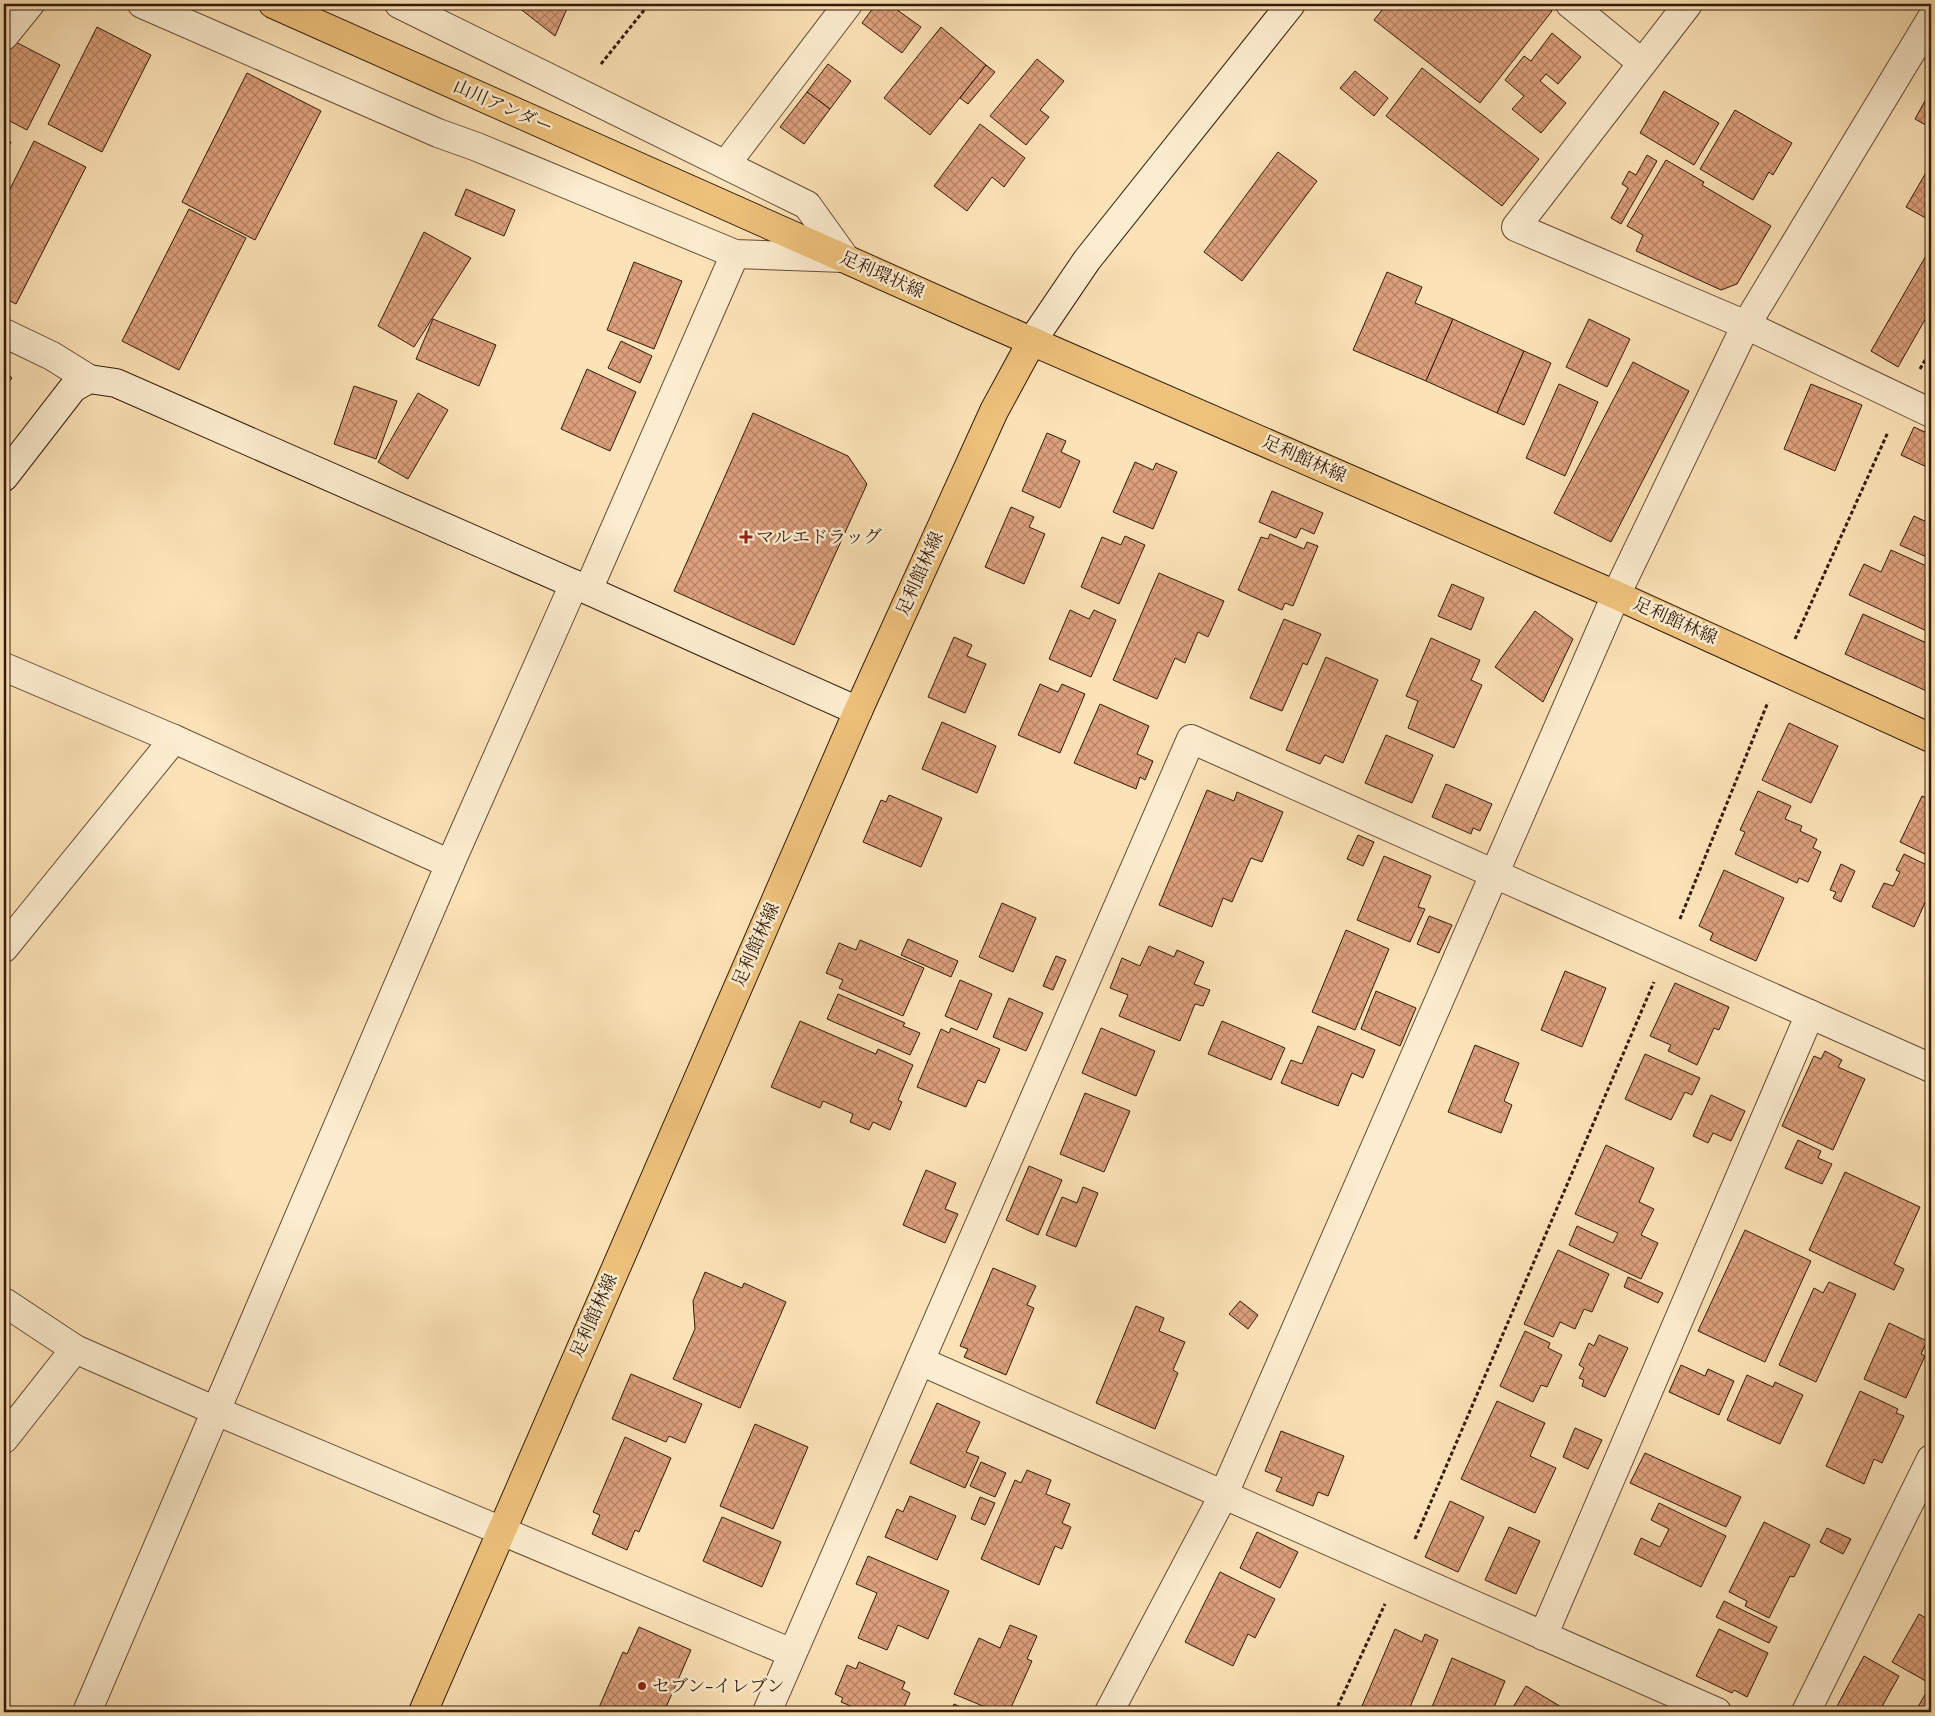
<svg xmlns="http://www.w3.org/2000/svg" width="1935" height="1716" font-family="Cardo,'Noto Serif JP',serif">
<defs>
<pattern id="building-cross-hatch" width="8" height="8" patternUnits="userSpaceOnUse" patternTransform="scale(1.25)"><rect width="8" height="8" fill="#dda07c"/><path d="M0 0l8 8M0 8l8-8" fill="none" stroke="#b48264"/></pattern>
</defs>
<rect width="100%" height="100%" fill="#fce3b7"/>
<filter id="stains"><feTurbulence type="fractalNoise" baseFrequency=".004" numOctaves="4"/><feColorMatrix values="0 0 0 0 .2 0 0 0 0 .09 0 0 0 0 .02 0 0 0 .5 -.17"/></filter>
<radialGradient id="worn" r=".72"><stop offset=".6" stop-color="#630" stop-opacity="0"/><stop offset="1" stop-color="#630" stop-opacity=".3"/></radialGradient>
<g fill="url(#building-cross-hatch)" stroke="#331b0b">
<path d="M514 4H569L555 36Z"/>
<path d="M876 4H889L921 27 902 53 862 23Z"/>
<path d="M1387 4H1543L1552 11 1480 103 1374 20Z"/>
<path d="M97 27 151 55 102 152 48 124Z"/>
<path d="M941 27 986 65 930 135 884 98Z"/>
<path d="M1552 33 1581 57 1558 84 1546 74 1540 81 1566 103 1541 133 1512 109 1524 96 1505 80 1524 56 1531 61Z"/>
<path d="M10 39 60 65 27 130 4 118V52Z"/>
<path d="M1037 59 1064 81 1040 110 1049 117 1026 145 990 116Z"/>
<path d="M828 64 851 81 830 109 807 92Z"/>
<path d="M986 65 995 72 968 104 960 98Z"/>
<path d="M1422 68 1539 159 1502 206 1386 116Z"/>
<path d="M1355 71 1388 98 1374 116 1340 88Z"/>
<path d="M247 73 321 111 255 240 182 202Z"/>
<path d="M1664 91 1719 123 1694 165 1640 133Z"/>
<path d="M807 92 830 109 804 144 780 127Z"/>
<path d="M1926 99 1931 102V128L1915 119Z"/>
<path d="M1735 110 1792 143 1773 175 1769 172 1753 200 1700 169Z"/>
<path d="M980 124 1025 158 1004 187 992 177 967 211 934 186Z"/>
<path d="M4 137 11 142 4 155Z"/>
<path d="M34 141 86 167 16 304 4 298V201Z"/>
<path d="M1278 152 1317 181 1242 281 1204 252Z"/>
<path d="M1647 155 1657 161 1621 224 1611 218 1628 188 1622 184 1629 171 1636 175Z"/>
<path d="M1666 160 1704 182 1702 185 1771 226 1737 284 1721 290 1636 251 1643 235 1627 226Z"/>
<path d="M1931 164V221L1906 207Z"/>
<path d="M466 189 515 210 504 236 455 215Z"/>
<path d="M189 209 246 238 179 370 122 341Z"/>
<path d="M424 232 471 258 414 347 378 326Z"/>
<path d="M1927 254 1931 257V309L1898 367 1871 351Z"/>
<path d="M634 262 682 281 654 349 607 330Z"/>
<path d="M1387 272 1422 287 1415 303 1453 319 1426 381 1353 350Z"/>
<path d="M433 319 496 345 479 386 416 359Z"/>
<path d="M1453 319 1524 351 1497 413 1426 381Z"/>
<path d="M1589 319 1630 339 1607 387 1566 367Z"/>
<path d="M621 341 652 356 640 383 608 368Z"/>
<path d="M1524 351 1551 363 1524 425 1497 413Z"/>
<path d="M1633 362 1689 391 1611 542 1554 513Z"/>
<path d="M587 369 636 392 610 451 561 429Z"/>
<path d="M4 370 12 378 4 388Z"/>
<path d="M1559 384 1598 402 1565 476 1526 458Z"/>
<path d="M1811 384 1862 405 1835 471 1784 449Z"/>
<path d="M354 386 397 401 376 459 334 444Z"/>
<path d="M418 393 448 410 408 479 378 462Z"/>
<path d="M753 413 848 456 867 484 794 645 674 591Z"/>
<path d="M1914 427 1931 435V469L1901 455Z"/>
<path d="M1047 433 1066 441 1061 452 1080 461 1060 508 1022 491Z"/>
<path d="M1135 462 1153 470 1156 463 1177 472 1153 529 1113 512Z"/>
<path d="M1272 491 1323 513 1314 534 1301 528 1296 538 1259 522Z"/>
<path d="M1011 507 1034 517 1029 527 1045 534 1024 584 985 567Z"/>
<path d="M1914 516 1931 524V559L1900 545Z"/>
<path d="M1270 534 1304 549 1307 542 1318 546 1293 606 1285 603 1282 610 1238 590 1261 537 1268 539Z"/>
<path d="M1125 536 1145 545 1119 604 1081 587 1102 537 1121 545Z"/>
<path d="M1891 550 1931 568V633L1849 595 1864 564 1881 572Z"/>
<path d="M1159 573 1224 601 1208 637 1198 632 1185 663 1175 658 1157 699 1113 680Z"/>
<path d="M1452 584 1484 598 1471 630 1438 616Z"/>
<path d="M1070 610 1089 619 1094 610 1116 620 1091 677 1049 659Z"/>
<path d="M1535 611 1573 639 1543 702 1495 667Z"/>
<path d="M1863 614 1931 645V693L1845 654Z"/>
<path d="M1284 619 1321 634 1307 665 1303 663 1282 711 1250 698Z"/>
<path d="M954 637 972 645 967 656 986 664 965 713 928 697Z"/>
<path d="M1431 638 1480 660 1471 680 1482 685 1454 748 1408 728 1418 701 1406 696Z"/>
<path d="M1326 657 1378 680 1343 763 1325 755 1320 764 1286 750Z"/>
<path d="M1040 684 1058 692 1062 684 1085 694 1060 753 1018 735Z"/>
<path d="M1100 704 1149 726 1137 754 1153 761 1145 780 1140 777 1136 789 1074 763Z"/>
<path d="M942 722 996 746 977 793 922 769Z"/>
<path d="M1789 723 1838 746 1811 803 1762 780Z"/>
<path d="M1386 735 1433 755 1412 803 1365 783Z"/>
<path d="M1446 784 1492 804 1480 831 1473 828 1471 834 1432 817Z"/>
<path d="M1207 790 1234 801 1237 792 1283 812 1262 862 1251 858 1232 902 1223 898 1212 927 1159 905Z"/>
<path d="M1758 791 1791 806 1785 819 1802 826 1800 831 1817 839 1813 848 1821 852 1808 882 1799 878 1797 883 1735 854 1745 832 1740 830Z"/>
<path d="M889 795 942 818 921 867 863 842 881 800 886 802Z"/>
<path d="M1922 796 1931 800V857L1900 842Z"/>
<path d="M1358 835 1374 842 1363 866 1347 859Z"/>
<path d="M1904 854 1931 867V897L1928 896 1914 927 1872 907 1884 883 1893 886 1900 872 1896 870Z"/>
<path d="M1384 856 1431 876 1418 907 1425 909 1410 942 1357 920Z"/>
<path d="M1841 864 1855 871 1841 902 1833 898 1836 892 1830 890Z"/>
<path d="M1724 870 1784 898 1756 961 1710 940 1713 933 1699 926Z"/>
<path d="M1002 903 1036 918 1013 972 979 957Z"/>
<path d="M1429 916 1452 925 1439 953 1417 944Z"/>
<path d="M1346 930 1389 949 1355 1030 1312 1012Z"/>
<path d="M908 939 958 961 951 977 901 955Z"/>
<path d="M860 940 924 968 903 1016 839 988 843 980 826 973 839 943 856 950Z"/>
<path d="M1149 946 1174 957 1177 950 1204 962 1194 984 1210 990 1203 1006 1195 1004 1180 1041 1119 1016 1128 995 1110 988 1122 958 1140 966Z"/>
<path d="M1056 956 1066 960 1053 990 1043 986Z"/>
<path d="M1565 971 1606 988 1582 1047 1541 1030Z"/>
<path d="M960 980 992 994 977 1030 945 1016Z"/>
<path d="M1675 983 1729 1007 1719 1030 1714 1028 1697 1065 1668 1051 1671 1045 1650 1036Z"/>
<path d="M1376 991 1416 1008 1400 1046 1361 1029Z"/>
<path d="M838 994 905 1023 903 1026 920 1033 910 1055 827 1019Z"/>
<path d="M1009 998 1043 1013 1026 1051 993 1037Z"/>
<path d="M800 1021 876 1054 878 1049 913 1065 898 1100 902 1102 890 1130 873 1122 869 1130 850 1122 853 1114 823 1101 820 1108 771 1087Z"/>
<path d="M1222 1021 1285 1048 1271 1080 1208 1054Z"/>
<path d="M1318 1026 1375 1050 1363 1078 1352 1073 1338 1106 1281 1083 1291 1060 1302 1064Z"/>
<path d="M951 1028 1000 1049 985 1083 978 1080 966 1107 917 1087 941 1029 949 1033Z"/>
<path d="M1101 1028 1155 1051 1136 1096 1082 1073Z"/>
<path d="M1475 1045 1519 1063 1504 1101 1512 1105 1501 1133 1448 1112Z"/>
<path d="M1825 1051 1842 1060 1838 1067 1865 1079 1833 1150 1782 1126 1814 1056 1821 1059Z"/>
<path d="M1645 1054 1700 1078 1692 1095 1685 1092 1671 1120 1625 1099Z"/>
<path d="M1085 1093 1130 1111 1104 1172 1060 1154Z"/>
<path d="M1711 1095 1745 1111 1731 1141 1713 1133 1708 1143 1693 1136Z"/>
<path d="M1798 1140 1821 1151 1818 1158 1832 1164 1822 1184 1785 1168Z"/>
<path d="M1606 1145 1654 1168 1639 1202 1654 1209 1641 1235 1658 1243 1641 1279 1569 1245 1577 1226 1613 1243 1618 1233 1575 1214Z"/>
<path d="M1029 1166 1062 1180 1038 1235 1006 1220Z"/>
<path d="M926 1170 956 1183 945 1209 958 1214 945 1243 903 1225Z"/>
<path d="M1845 1172 1920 1207 1894 1264 1904 1269 1894 1290 1809 1250Z"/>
<path d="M1083 1187 1098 1193 1076 1247 1046 1235 1062 1197 1077 1203Z"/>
<path d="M1745 1230 1811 1261 1765 1362 1698 1331Z"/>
<path d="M1558 1250 1609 1274 1592 1312 1584 1309 1575 1329 1560 1322 1553 1337 1524 1324Z"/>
<path d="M993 1268 1036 1286 1027 1305 1034 1308 1006 1375 964 1357 968 1349 960 1346Z"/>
<path d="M705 1272 742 1288 744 1283 786 1302 740 1408 673 1379 695 1329 693 1301Z"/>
<path d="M1628 1277 1663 1293 1658 1303 1624 1287Z"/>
<path d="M1829 1282 1856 1294 1816 1382 1779 1365 1814 1288 1823 1293Z"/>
<path d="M1240 1301 1258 1315 1248 1329 1229 1314Z"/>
<path d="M1136 1306 1164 1318 1159 1331 1185 1342 1173 1370 1178 1373 1155 1429 1096 1403Z"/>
<path d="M1889 1323 1927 1341 1921 1354 1925 1356 1906 1398 1864 1379Z"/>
<path d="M1525 1331 1550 1343 1548 1348 1562 1355 1547 1387 1541 1385 1533 1402 1500 1386Z"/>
<path d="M1599 1335 1628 1348 1605 1397 1582 1386 1584 1380 1579 1378 1584 1368 1579 1365 1589 1343 1594 1346Z"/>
<path d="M1681 1365 1705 1376 1708 1369 1734 1381 1719 1415 1669 1392Z"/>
<path d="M631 1374 702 1404 685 1443 669 1436 666 1442 612 1419Z"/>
<path d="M1747 1375 1773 1387 1775 1382 1803 1395 1780 1444 1727 1420Z"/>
<path d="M1860 1391 1898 1409 1896 1413 1904 1416 1882 1463 1874 1459 1864 1484 1826 1466Z"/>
<path d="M1497 1401 1545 1423 1530 1456 1556 1468 1535 1513 1461 1479Z"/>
<path d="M937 1403 980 1422 966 1452 979 1457 965 1488 910 1463Z"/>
<path d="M755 1424 808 1447 773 1529 720 1506Z"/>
<path d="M1575 1428 1602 1440 1588 1469 1563 1457Z"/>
<path d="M1281 1431 1344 1456 1328 1496 1318 1492 1313 1506 1276 1491 1282 1478 1265 1471Z"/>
<path d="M625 1437 671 1458 639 1532 635 1530 627 1550 592 1534 600 1515 593 1512Z"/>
<path d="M1645 1453 1741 1497 1726 1527 1630 1483Z"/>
<path d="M981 1462 1006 1473 995 1497 970 1486Z"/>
<path d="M1027 1470 1051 1480 1046 1494 1070 1504 1062 1523 1071 1527 1062 1549 1055 1546 1039 1585 981 1559 1015 1480 1021 1483Z"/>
<path d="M910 1496 956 1516 937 1560 885 1537 897 1509 903 1512Z"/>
<path d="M980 1497 995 1503 985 1525 971 1519Z"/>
<path d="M1450 1501 1484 1517 1458 1572 1425 1557Z"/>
<path d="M1659 1503 1726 1536 1701 1587 1634 1554 1641 1538 1660 1547 1669 1529 1651 1520Z"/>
<path d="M722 1517 781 1542 762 1587 703 1561Z"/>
<path d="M1764 1522 1810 1545 1794 1577 1790 1576 1769 1618 1745 1606 1747 1601 1729 1592Z"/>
<path d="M1509 1527 1540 1541 1516 1594 1485 1580Z"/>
<path d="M1827 1528 1851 1539 1843 1554 1820 1542Z"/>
<path d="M1257 1532 1298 1552 1280 1588 1240 1568Z"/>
<path d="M868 1556 949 1591 928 1639 898 1625 887 1650 858 1638 877 1593 856 1584Z"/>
<path d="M1220 1572 1275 1599 1255 1638 1248 1634 1233 1666 1185 1642Z"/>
<path d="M1724 1601 1777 1627 1769 1643 1716 1617Z"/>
<path d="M1919 1614 1931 1621V1684L1892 1662Z"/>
<path d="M1010 1625 1037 1636 1027 1659 1032 1661 1009 1712H997L954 1694 979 1638 1000 1648Z"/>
<path d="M639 1627 691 1650 664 1712H597L623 1652 627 1654Z"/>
<path d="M1395 1629 1422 1642 1425 1634 1438 1640 1408 1712 1399 1710 1398 1712H1376L1362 1706Z"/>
<path d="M1719 1629 1768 1653 1747 1697 1734 1690 1732 1693 1696 1676Z"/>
<path d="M1864 1656 1899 1676 1879 1712H1843L1836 1708Z"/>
<path d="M1452 1658 1505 1681 1492 1712H1430Z"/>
<path d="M859 1662 905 1682 902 1689 910 1693 902 1712H865L841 1702 843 1698 835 1694 847 1665 856 1669Z"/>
<path d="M1526 1686 1570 1712H1510Z"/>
<path d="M1926 1693 1931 1696V1712H1915Z"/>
<path d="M954 1704 972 1712H950Z"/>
</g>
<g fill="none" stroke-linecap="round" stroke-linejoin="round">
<g stroke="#654d36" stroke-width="30">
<g id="street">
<path d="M142 4 438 133 477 147 735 254 844 258"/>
<path d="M399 4 807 205 845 258"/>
<path d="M1570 4 1642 63"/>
<path d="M1688 4 1516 227 1746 325 1931 413"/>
<path d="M4 36 30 4"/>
<path d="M726 164 848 4"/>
<path d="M4 333 52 356 89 379"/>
<path d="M588 590 735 254"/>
<path d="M4 667 174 739 450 864"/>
<path d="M4 948 174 739"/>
<path d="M4 1302 75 1349 216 1411 792 1653"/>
<path d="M920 1361 1717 1712"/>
<path d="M4 1439 75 1349"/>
<path d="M1543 1636 1810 1014"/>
<path d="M87 1712 450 864 574 584"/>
<path d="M767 1712 1191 739 1931 1068"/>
<path d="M1109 1712 1223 1496 1616 595 1746 325 1931 19"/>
<path d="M1806 1712 1931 1459"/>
</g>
</g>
<g stroke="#331b0b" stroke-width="30">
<g id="secondary">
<path d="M1032 341 1087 260 1291 4"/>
<path d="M4 477 73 388 89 379 116 383 574 584 858 711"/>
</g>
</g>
<g stroke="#331b0b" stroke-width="30">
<g id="primary">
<path d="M273 4 969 314 1616 595 1931 738"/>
<path d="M423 1712 858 711 994 411 1032 341"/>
</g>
</g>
<g stroke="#331b0b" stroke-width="3" stroke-dasharray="4 2.5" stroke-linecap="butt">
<path d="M601 64 649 4"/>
<path d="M1920 369 1931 350"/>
<path d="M1795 639 1888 432"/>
<path d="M1680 919 1768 702"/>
<path d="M1415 1539 1654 982"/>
<path d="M1335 1712 1385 1604"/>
</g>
<use href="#street" stroke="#fdedd0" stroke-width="28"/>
<use href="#secondary" stroke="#fdedd0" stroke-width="28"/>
<use href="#primary" stroke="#eec27c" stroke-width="28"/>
</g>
<g fill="#8f2418" stroke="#fdedd0" stroke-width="2">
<path d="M743.5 529.5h5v5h5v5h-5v5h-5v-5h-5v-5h5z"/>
<circle cx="642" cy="1686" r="5"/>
</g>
<g text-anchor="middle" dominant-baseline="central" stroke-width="5" stroke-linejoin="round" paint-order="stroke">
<g font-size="18" fill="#331b0b" stroke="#fdedd0">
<text transform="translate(503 107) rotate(24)">山川アンダー</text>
<text transform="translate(882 275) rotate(24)">足利環状線</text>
<text transform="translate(1304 459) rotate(24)">足利館林線</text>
<text transform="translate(920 574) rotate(-66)">足利館林線</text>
<text transform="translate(1675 621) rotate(24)">足利館林線</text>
<text transform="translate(756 945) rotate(-66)">足利館林線</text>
<text transform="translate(594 1316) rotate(-66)">足利館林線</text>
</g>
<g font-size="18" fill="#331b0b" stroke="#fdedd0" text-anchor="start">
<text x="756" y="537">マルエドラッグ</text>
<text x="652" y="1686">セブン-イレブン</text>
</g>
</g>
<rect width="1935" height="1716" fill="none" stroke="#fce3b7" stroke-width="20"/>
<rect x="5" y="5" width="1925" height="1706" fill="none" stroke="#331b0b" stroke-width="2.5"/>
<rect x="10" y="10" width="1915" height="1696" fill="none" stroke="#331b0b"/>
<rect width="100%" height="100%" filter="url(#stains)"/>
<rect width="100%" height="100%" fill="url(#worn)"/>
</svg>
